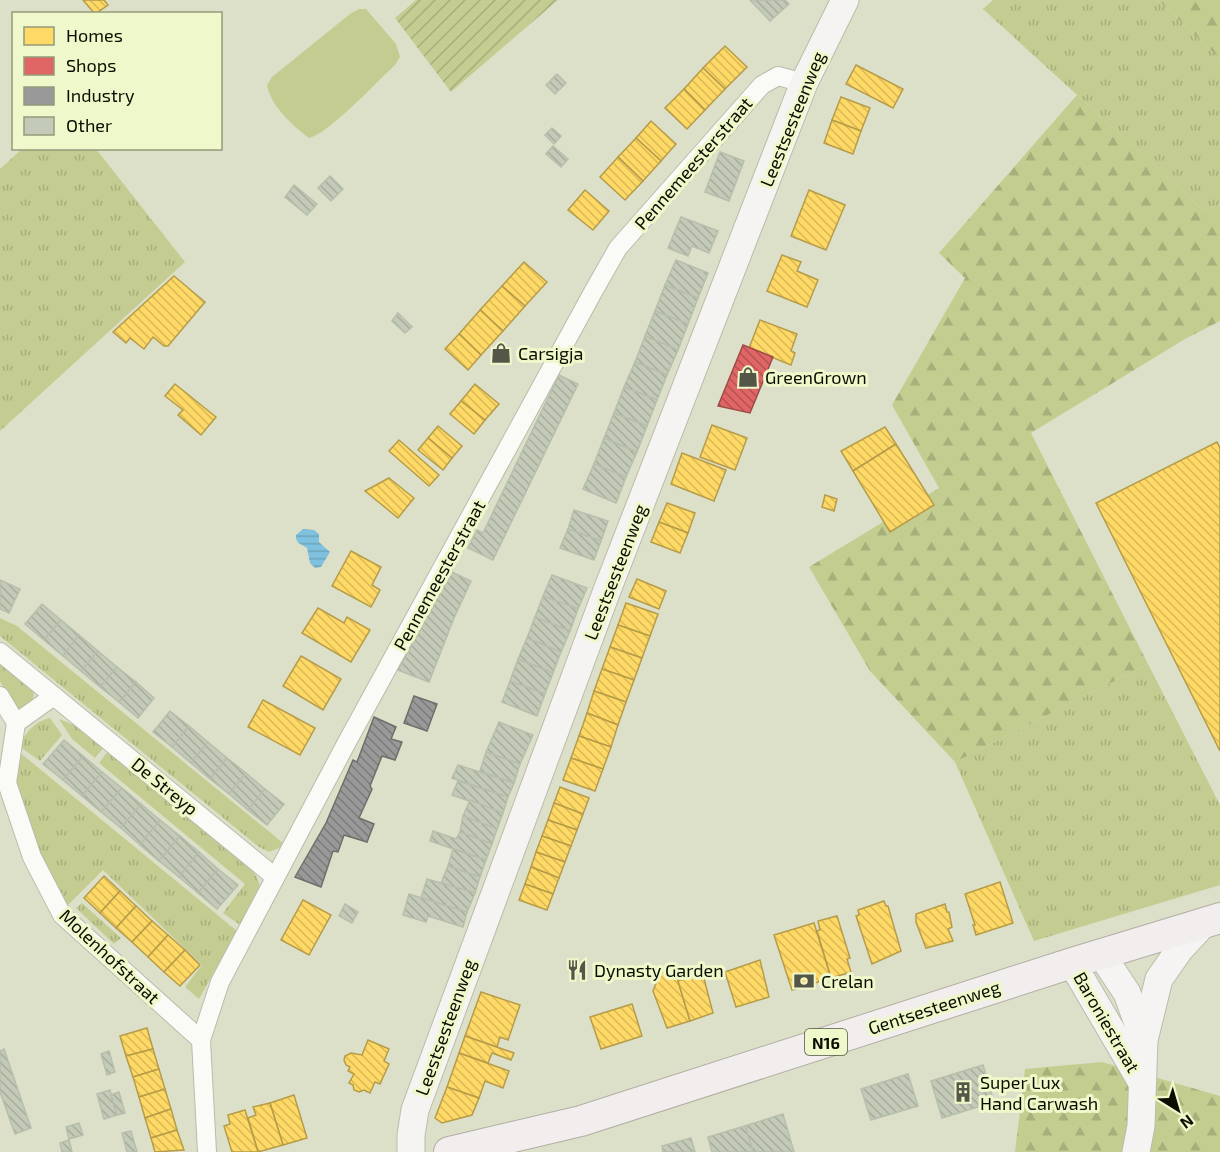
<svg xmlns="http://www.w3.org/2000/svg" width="1220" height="1152" font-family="'Exo 2',sans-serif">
<defs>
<pattern id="grass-tufts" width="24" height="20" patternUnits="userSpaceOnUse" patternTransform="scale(1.5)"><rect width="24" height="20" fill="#c4cc91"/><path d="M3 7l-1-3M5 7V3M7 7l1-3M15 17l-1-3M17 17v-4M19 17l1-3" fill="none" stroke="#a7ae7b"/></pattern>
<pattern id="forest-firs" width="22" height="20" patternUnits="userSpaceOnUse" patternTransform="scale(1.5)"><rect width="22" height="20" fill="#c4cd90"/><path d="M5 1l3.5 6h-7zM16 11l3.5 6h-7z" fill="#a7af7a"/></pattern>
<pattern id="garden-furrows" width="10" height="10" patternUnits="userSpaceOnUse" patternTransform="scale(1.5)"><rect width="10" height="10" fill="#c4cc91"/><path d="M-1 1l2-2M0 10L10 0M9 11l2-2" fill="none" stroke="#a7ae7b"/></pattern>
<pattern id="water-rules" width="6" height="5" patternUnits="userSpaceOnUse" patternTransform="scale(1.5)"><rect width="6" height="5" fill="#7fc1de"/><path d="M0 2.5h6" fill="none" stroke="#6ca5bd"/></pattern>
<pattern id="homes-back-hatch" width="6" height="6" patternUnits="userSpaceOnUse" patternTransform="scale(1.5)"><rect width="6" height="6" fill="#ffd966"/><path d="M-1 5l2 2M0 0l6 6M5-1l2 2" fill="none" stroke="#d9b957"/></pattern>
<pattern id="shops-back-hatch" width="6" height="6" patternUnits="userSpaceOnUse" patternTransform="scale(1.5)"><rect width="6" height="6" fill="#e06666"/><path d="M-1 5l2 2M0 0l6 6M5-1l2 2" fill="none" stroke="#b45252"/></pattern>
<pattern id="industry-back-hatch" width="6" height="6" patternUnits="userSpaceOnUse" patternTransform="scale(1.5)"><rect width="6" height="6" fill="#999"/><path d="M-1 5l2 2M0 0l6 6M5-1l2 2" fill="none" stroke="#7b7b7a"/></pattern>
<pattern id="building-back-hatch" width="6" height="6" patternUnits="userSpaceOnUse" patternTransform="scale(1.5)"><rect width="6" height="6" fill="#c4cab8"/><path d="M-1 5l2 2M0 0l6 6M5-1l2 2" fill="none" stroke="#a7ac9c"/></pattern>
</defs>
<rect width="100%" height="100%" fill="#dce0c8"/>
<g fill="url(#grass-tufts)">
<path d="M993 0H1158L1220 59V204L1204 211 983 9Z"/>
<path d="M23 148 96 149 185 262 0 431V169Z"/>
<path d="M0 618 17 626 283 843 279 848 269 852 259 847 0 636Z"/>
<path d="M0 659C16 672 57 696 16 710L0 681Z"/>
<path d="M1148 664 1220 805V885L1034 941 955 762Z"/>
<path d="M50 718 62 735 40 761 19 746C26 732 34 722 50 718Z"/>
<path d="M59 719 84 729 104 747 95 758 72 739Z"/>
<path d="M18 751 237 931 199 999 185 987 202 965 103 870 67 906 39 859 17 786Z"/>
<path d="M108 751 252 870C257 877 261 884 259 892L240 925 223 913 245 884 99 763Z"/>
<path d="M82 903 121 938 114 944 76 908Z"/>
</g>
<g fill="url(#forest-firs)">
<path d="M1158 0H1220V59Z"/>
<path d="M1077 95 1204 211 1220 204V321L1185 339 1031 433 1148 664 955 762 870 671 809 567 939 488 892 405 965 278 939 253Z"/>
<path d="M1102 1062 1220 1096V1152H1015L1025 1069Z"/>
</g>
<path fill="#c4cc91" d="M359 9H366L396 44 400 57 395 65C379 80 327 135 309 138 293 126 270 105 267 85L272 77 350 14Z"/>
<path fill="url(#garden-furrows)" d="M416 0H558L451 92 395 18Z"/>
<path fill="url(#water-rules)" d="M303 529 314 530 319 534V542L330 552 321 567 315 568 310 563 307 548C302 544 295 544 296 535Z"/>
<g fill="url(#homes-back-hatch)" stroke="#b69c48" stroke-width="1.5">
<path d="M83 0H104L108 5 95 14Z"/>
<path d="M725 46 747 67 725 89 703 68Z"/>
<path d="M856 65 903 89 893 108 846 84Z"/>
<path d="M703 68 725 89 705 110 684 89Z"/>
<path d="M684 89 705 110 687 129 665 108Z"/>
<path d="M841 97 870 108 861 131 832 120Z"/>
<path d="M832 120 861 131 853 154 824 143Z"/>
<path d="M651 121 676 144 661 161 636 138Z"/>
<path d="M636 138 661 161 643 181 618 157Z"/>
<path d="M618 157 643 181 625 200 600 177Z"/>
<path d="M585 190 609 211 593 230 568 210Z"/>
<path d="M809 190 845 205 826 250 791 236Z"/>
<path d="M782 255 801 262 797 271 818 280 807 307 767 291Z"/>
<path d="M524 262 547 282 525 306 502 286Z"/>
<path d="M174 276 205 302 168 346H164L153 337 144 349 130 338 126 343 113 332Z"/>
<path d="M502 286 525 306 503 331 480 310Z"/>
<path d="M480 310 503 331 481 355 459 334Z"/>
<path d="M760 320 797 334 791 351 795 353 791 365 749 348Z"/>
<path d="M459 334 481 355 468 370 445 349Z"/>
<path d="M175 384 216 417 201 435 178 415 183 410 165 396Z"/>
<path d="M475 384 499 404 485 420 461 401Z"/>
<path d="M461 401 485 420 474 434 450 414Z"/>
<path d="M712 425 747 438 735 470 700 457Z"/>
<path d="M438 426 462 446 452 458 428 438Z"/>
<path d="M885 427 896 444 853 471 841 451Z"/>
<path d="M428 438 452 458 443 470 418 450Z"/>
<path d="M399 440 439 475 429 486 389 451Z"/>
<path d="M1217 442 1220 448V751L1096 503Z"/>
<path d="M896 444 934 505 890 532 853 471Z"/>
<path d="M682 453 726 470 714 501 671 484Z"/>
<path d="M389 478 414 498 398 518 365 491Z"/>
<path d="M825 495 837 499 834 511 822 507Z"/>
<path d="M667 503 695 513 688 533 659 522Z"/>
<path d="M659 522 688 533 680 553 651 542Z"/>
<path d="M351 551 381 567 372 585 380 590 371 607 332 586Z"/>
<path d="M637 579 666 591 659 609 629 597Z"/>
<path d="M626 603 658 614 650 636 618 625Z"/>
<path d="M318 608 344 623 347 617 370 630 351 662 302 633Z"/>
<path d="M618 625 650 636 642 658 610 647Z"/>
<path d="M610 647 642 658 634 680 602 669Z"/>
<path d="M301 656 341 679 323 710 283 686Z"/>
<path d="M602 669 634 680 626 702 594 691Z"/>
<path d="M594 691 626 702 618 725 587 713Z"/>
<path d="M263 700 315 728 300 755 248 727Z"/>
<path d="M587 713 618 725 611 747 579 736Z"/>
<path d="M579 736 611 747 603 769 571 758Z"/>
<path d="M571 758 603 769 595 791 563 780Z"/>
<path d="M560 787 589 798 583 814 554 803Z"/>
<path d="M554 803 583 814 577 830 548 820Z"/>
<path d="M548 820 577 830 571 846 542 836Z"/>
<path d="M542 836 571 846 565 862 536 852Z"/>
<path d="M536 852 565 862 559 878 531 867Z"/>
<path d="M531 867 559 878 553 894 525 884Z"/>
<path d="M104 876 120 891 100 913 84 898Z"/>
<path d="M1000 882 1013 923 976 935 973 925H975L965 894Z"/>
<path d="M525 884 553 894 547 910 519 900Z"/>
<path d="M120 891 136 906 116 928 100 913Z"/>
<path d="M303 900 331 915 309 955 281 940Z"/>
<path d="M884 901 886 906H888L901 951 872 964 856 916 859 915 858 910Z"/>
<path d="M945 904 947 912H949L952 927 948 929 953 941 926 948 916 922V914Z"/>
<path d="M136 906 152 921 132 942 116 928Z"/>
<path d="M837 916 850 958 847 959 851 972 831 978 817 931 820 930 818 921Z"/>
<path d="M152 921 168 935 148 957 132 942Z"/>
<path d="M814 923 831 978 792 990 774 935Z"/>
<path d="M168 935 185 950 164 972 148 957Z"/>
<path d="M185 950 200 965 180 986 164 972Z"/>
<path d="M760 960 769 997 736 1007 725 972Z"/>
<path d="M661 971 680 980 678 981 690 1021 667 1028 653 991Z"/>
<path d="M703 975 713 1013 690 1021 678 981 691 976Z"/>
<path d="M481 992 520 1005 508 1040 500 1037 497 1047 465 1036Z"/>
<path d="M632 1004 642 1036 601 1049 590 1017Z"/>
<path d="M147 1028 153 1049 126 1056 120 1036Z"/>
<path d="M465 1036 514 1053 511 1060 492 1053 488 1063 459 1053Z"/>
<path d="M368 1040 389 1049 384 1061 389 1064 380 1084 375 1082 370 1093 364 1090 359 1092 354 1090 353 1085 349 1083 354 1074 348 1071 350 1067 346 1065 344 1060 345 1056 351 1053 362 1055Z"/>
<path d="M153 1049 159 1069 133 1077 126 1056Z"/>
<path d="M459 1053 509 1071 503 1088 485 1081 479 1098 447 1087Z"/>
<path d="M159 1069 165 1089 139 1097 133 1077Z"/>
<path d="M447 1087 479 1098 472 1115 442 1123 435 1118Z"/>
<path d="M165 1089 171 1109 145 1118 139 1097Z"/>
<path d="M294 1095 307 1138 283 1145 270 1103Z"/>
<path d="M270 1103 283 1145 258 1152 248 1118 256 1115 253 1107Z"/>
<path d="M171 1109 177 1130 151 1138 145 1118Z"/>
<path d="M245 1110 258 1152H232L224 1126 230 1124 228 1115Z"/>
<path d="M177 1130 184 1150 155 1152 151 1138Z"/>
</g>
<path fill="url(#shops-back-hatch)" stroke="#a04b48" stroke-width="1.5" d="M743 345 773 357 750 413 718 406Z"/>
<g fill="url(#industry-back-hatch)" stroke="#6e6f6b" stroke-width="1.5">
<path d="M414 696 437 704 427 731 404 723Z"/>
<path d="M374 717 396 727 391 739 402 742 395 760 382 756 370 786 372 789 359 818 374 824 367 842 344 835 338 852 333 851 321 887 295 877 326 823 353 760 357 762Z"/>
</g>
<g fill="url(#building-back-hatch)" stroke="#b7beac" stroke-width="1.5">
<path d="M750 0H785L789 4 770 21Z"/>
<path d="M557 74 566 83 555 94 546 85Z"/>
<path d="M552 128 561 136 554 144 545 135Z"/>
<path d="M553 146 568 159 561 167 546 154Z"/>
<path d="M720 152 744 161 729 201 705 192Z"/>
<path d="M330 176 343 189 331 201 318 188Z"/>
<path d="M294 185 317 204 307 215 285 197Z"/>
<path d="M681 217 718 231 709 253 692 246 688 256 668 248Z"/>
<path d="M676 260 708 273 698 298 665 285Z"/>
<path d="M665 285 698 298 688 324 655 311Z"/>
<path d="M655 311 688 324 678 350 645 336Z"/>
<path d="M398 313 412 327 405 333 392 321Z"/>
<path d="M645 336 678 350 667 375 635 362Z"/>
<path d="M635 362 667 375 657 400 624 387Z"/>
<path d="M559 375 578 384 493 560 468 548 477 530 483 533Z"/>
<path d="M624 387 657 400 647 426 614 413Z"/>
<path d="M614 413 647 426 637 452 604 438Z"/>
<path d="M604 438 637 452 626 477 594 464Z"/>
<path d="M594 464 626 477 616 503 583 489Z"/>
<path d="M574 510 608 521 601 541 568 529Z"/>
<path d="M568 529 601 541 594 560 560 548Z"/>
<path d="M452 572 471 581 454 618 429 682 398 670Z"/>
<path d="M552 575 587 588 578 609 543 596Z"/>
<path d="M0 580 20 589 9 613 0 609Z"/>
<path d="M543 596 578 609 570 631 535 617Z"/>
<path d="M42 604 61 620 44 640 25 624Z"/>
<path d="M535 617 570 631 561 652 527 638Z"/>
<path d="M61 620 79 635 63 656 44 640Z"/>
<path d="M79 635 98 651 81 671 63 656Z"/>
<path d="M527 638 561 652 553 673 518 659Z"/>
<path d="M98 651 117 667 100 687 81 671Z"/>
<path d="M518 659 553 673 545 694 510 681Z"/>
<path d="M117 667 136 682 119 702 100 687Z"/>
<path d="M510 681 545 694 537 716 502 702Z"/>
<path d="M136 682 154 698 138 718 119 702Z"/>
<path d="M170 711 189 726 172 747 153 732Z"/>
<path d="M499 722 533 735 520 764 486 752Z"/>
<path d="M189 726 208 742 191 763 172 747Z"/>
<path d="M64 740 83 756 63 780 43 764Z"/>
<path d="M208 742 227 758 210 779 191 763Z"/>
<path d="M486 752 520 764 514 783 480 771Z"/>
<path d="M83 756 102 772 82 796 63 780Z"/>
<path d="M227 758 246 773 229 794 210 779Z"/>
<path d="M458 765 514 783 508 797 452 778Z"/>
<path d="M102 772 122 788 101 812 82 796Z"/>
<path d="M246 773 265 789 248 810 229 794Z"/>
<path d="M458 781 508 797 503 813 452 795Z"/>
<path d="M122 788 141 804 121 828 101 812Z"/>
<path d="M265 789 284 804 267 825 248 810Z"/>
<path d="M470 800 503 813 497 829 463 816Z"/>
<path d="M141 804 160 820 140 845 121 828Z"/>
<path d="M463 816 497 829 492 844 460 832Z"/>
<path d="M160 820 180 836 159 861 140 845Z"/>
<path d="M433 831 456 839 460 832 492 844 486 860 430 841Z"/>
<path d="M180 836 199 852 179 877 159 861Z"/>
<path d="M453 849 486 860 480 877 448 866Z"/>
<path d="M199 852 218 869 198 893 179 877Z"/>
<path d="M448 866 480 877 475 893 441 883Z"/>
<path d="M218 869 238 885 217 909 198 893Z"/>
<path d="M427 879 475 893 467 912 421 898Z"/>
<path d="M409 894 467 912 463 927 428 916 426 922 403 915Z"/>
<path d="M345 904 358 912 352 923 339 916Z"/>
<path d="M4 1049 31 1128 15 1134 0 1092V1051Z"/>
<path d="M109 1051 115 1072 107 1075 101 1054Z"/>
<path d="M983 1065 994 1102 942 1118 931 1081Z"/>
<path d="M908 1074 918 1106 871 1120 861 1089Z"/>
<path d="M110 1090 117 1115 104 1119 97 1094Z"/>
<path d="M119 1092 125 1113 117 1115 111 1095Z"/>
<path d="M783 1114 794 1152H753L745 1126Z"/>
<path d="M79 1123 83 1135 69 1139 66 1127Z"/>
<path d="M745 1126 753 1152H712L708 1137Z"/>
<path d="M131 1131 137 1152H127L122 1133Z"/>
<path d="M691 1138 695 1152H663L662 1146Z"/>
<path d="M69 1140 72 1152H62L60 1143Z"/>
</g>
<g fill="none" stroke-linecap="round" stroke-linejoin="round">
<g stroke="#b9bcaa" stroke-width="20">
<g id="street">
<path d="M0 652 275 877"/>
<path d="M0 696 16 723 54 696"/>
<path d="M16 723 7 783 32 857 62 915 201 1040"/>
<path d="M207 1152 201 1040 220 982 347 742 593 292 618 248 762 85 778 76 804 83"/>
</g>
</g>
<g stroke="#b9bcaa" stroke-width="29">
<g id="secondary">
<path d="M1101 954 1127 993 1144 1040 1141 1126 1136 1152"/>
<path d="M1072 963 1141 1081"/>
<path d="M1144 1040 1159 979 1180 949 1204 923"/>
<path d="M411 1152V1135L415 1110 606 593 804 83 845 0"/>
</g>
</g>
<g stroke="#b3ada4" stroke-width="32">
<path id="primary" d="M449 1152 581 1121 1072 963 1220 918"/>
</g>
<use href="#street" stroke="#fafaf7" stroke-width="18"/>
<use href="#secondary" stroke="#f6f4f2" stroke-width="27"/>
<use href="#primary" stroke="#f2eeed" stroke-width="30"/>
</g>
<defs>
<g id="shop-bare" transform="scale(1.62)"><path d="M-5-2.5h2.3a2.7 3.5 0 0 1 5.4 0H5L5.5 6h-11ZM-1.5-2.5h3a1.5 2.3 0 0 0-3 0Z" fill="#545747" stroke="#eff8ca" stroke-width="2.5" paint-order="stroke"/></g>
<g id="restaurant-bare" transform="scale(1.62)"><path d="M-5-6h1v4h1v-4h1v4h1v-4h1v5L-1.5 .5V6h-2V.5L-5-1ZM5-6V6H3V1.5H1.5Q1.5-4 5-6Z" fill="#545747" stroke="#eff8ca" stroke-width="2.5" paint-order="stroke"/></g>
<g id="bank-bare" transform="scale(1.62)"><path d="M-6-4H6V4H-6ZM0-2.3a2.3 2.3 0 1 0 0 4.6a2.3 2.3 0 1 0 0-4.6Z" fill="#545747" stroke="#eff8ca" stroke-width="2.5" paint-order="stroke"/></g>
<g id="building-bare" transform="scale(1.62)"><path d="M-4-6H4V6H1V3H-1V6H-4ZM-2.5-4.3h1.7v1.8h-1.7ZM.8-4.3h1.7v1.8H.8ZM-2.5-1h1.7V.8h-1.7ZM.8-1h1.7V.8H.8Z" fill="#545747" stroke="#eff8ca" stroke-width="2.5" paint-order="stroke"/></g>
</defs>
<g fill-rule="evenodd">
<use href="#shop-bare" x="501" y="353"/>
<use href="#shop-bare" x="748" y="377"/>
<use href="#restaurant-bare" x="577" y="970"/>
<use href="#bank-bare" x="804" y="981"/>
<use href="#building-bare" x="963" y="1092"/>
</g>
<g text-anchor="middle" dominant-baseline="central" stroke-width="6" stroke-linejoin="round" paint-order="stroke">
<rect fill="#eff8ca" stroke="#4f543d" stroke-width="1.5" x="805" y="1029" width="42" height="26" rx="4.5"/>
<g font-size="16" font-weight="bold" fill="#0b0d01">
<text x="826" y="1042">N16</text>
</g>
<g font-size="18" fill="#0b0d01" stroke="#eff8ca">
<text transform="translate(792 119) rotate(-68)">Leestsesteenweg</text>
<text transform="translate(693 163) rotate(-49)">Pennemeesterstraat</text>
<text transform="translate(615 572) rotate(-69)">Leestsesteenweg</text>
<text transform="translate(439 575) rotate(-61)">Pennemeesterstraat</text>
<text transform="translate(165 786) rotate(39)">De Streyp</text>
<text transform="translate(110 956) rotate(43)">Molenhofstraat</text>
<text transform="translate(934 1007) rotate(-18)">Gentsesteenweg</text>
<text transform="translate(1107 1022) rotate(60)">Baroniestraat</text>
<text transform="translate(445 1027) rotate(-70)">Leestsesteenweg</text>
</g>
<g font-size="18" fill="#0b0d01" stroke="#eff8ca" text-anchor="start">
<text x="518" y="353">Carsigja</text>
<text x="765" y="377">GreenGrown</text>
<text x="594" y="970">Dynasty Garden</text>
<text x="821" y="981">Crelan</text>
<text x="980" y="1082">Super Lux<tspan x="980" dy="21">Hand Carwash</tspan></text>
</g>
</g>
<rect x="12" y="12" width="210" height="138" fill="#eff8ca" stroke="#949a7a" stroke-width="1.5"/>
<rect x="24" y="27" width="30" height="18" fill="#ffd966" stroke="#949a7a" stroke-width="1.5"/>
<text x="66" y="42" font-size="18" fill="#0b0d01">Homes</text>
<rect x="24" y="57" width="30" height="18" fill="#e06666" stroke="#949a7a" stroke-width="1.5"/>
<text x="66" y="72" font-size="18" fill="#0b0d01">Shops</text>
<rect x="24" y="87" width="30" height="18" fill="#999999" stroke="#949a7a" stroke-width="1.5"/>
<text x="66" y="102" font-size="18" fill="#0b0d01">Industry</text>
<rect x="24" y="117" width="30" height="18" fill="#c4cab8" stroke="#949a7a" stroke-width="1.5"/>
<text x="66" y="132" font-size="18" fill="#0b0d01">Other</text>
<g transform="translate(1178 1110) rotate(143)" stroke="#eff8ca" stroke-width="4.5" paint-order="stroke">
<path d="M0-4.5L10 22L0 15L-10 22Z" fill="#0b0d01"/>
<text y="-9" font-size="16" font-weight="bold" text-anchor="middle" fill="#0b0d01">N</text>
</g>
</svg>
